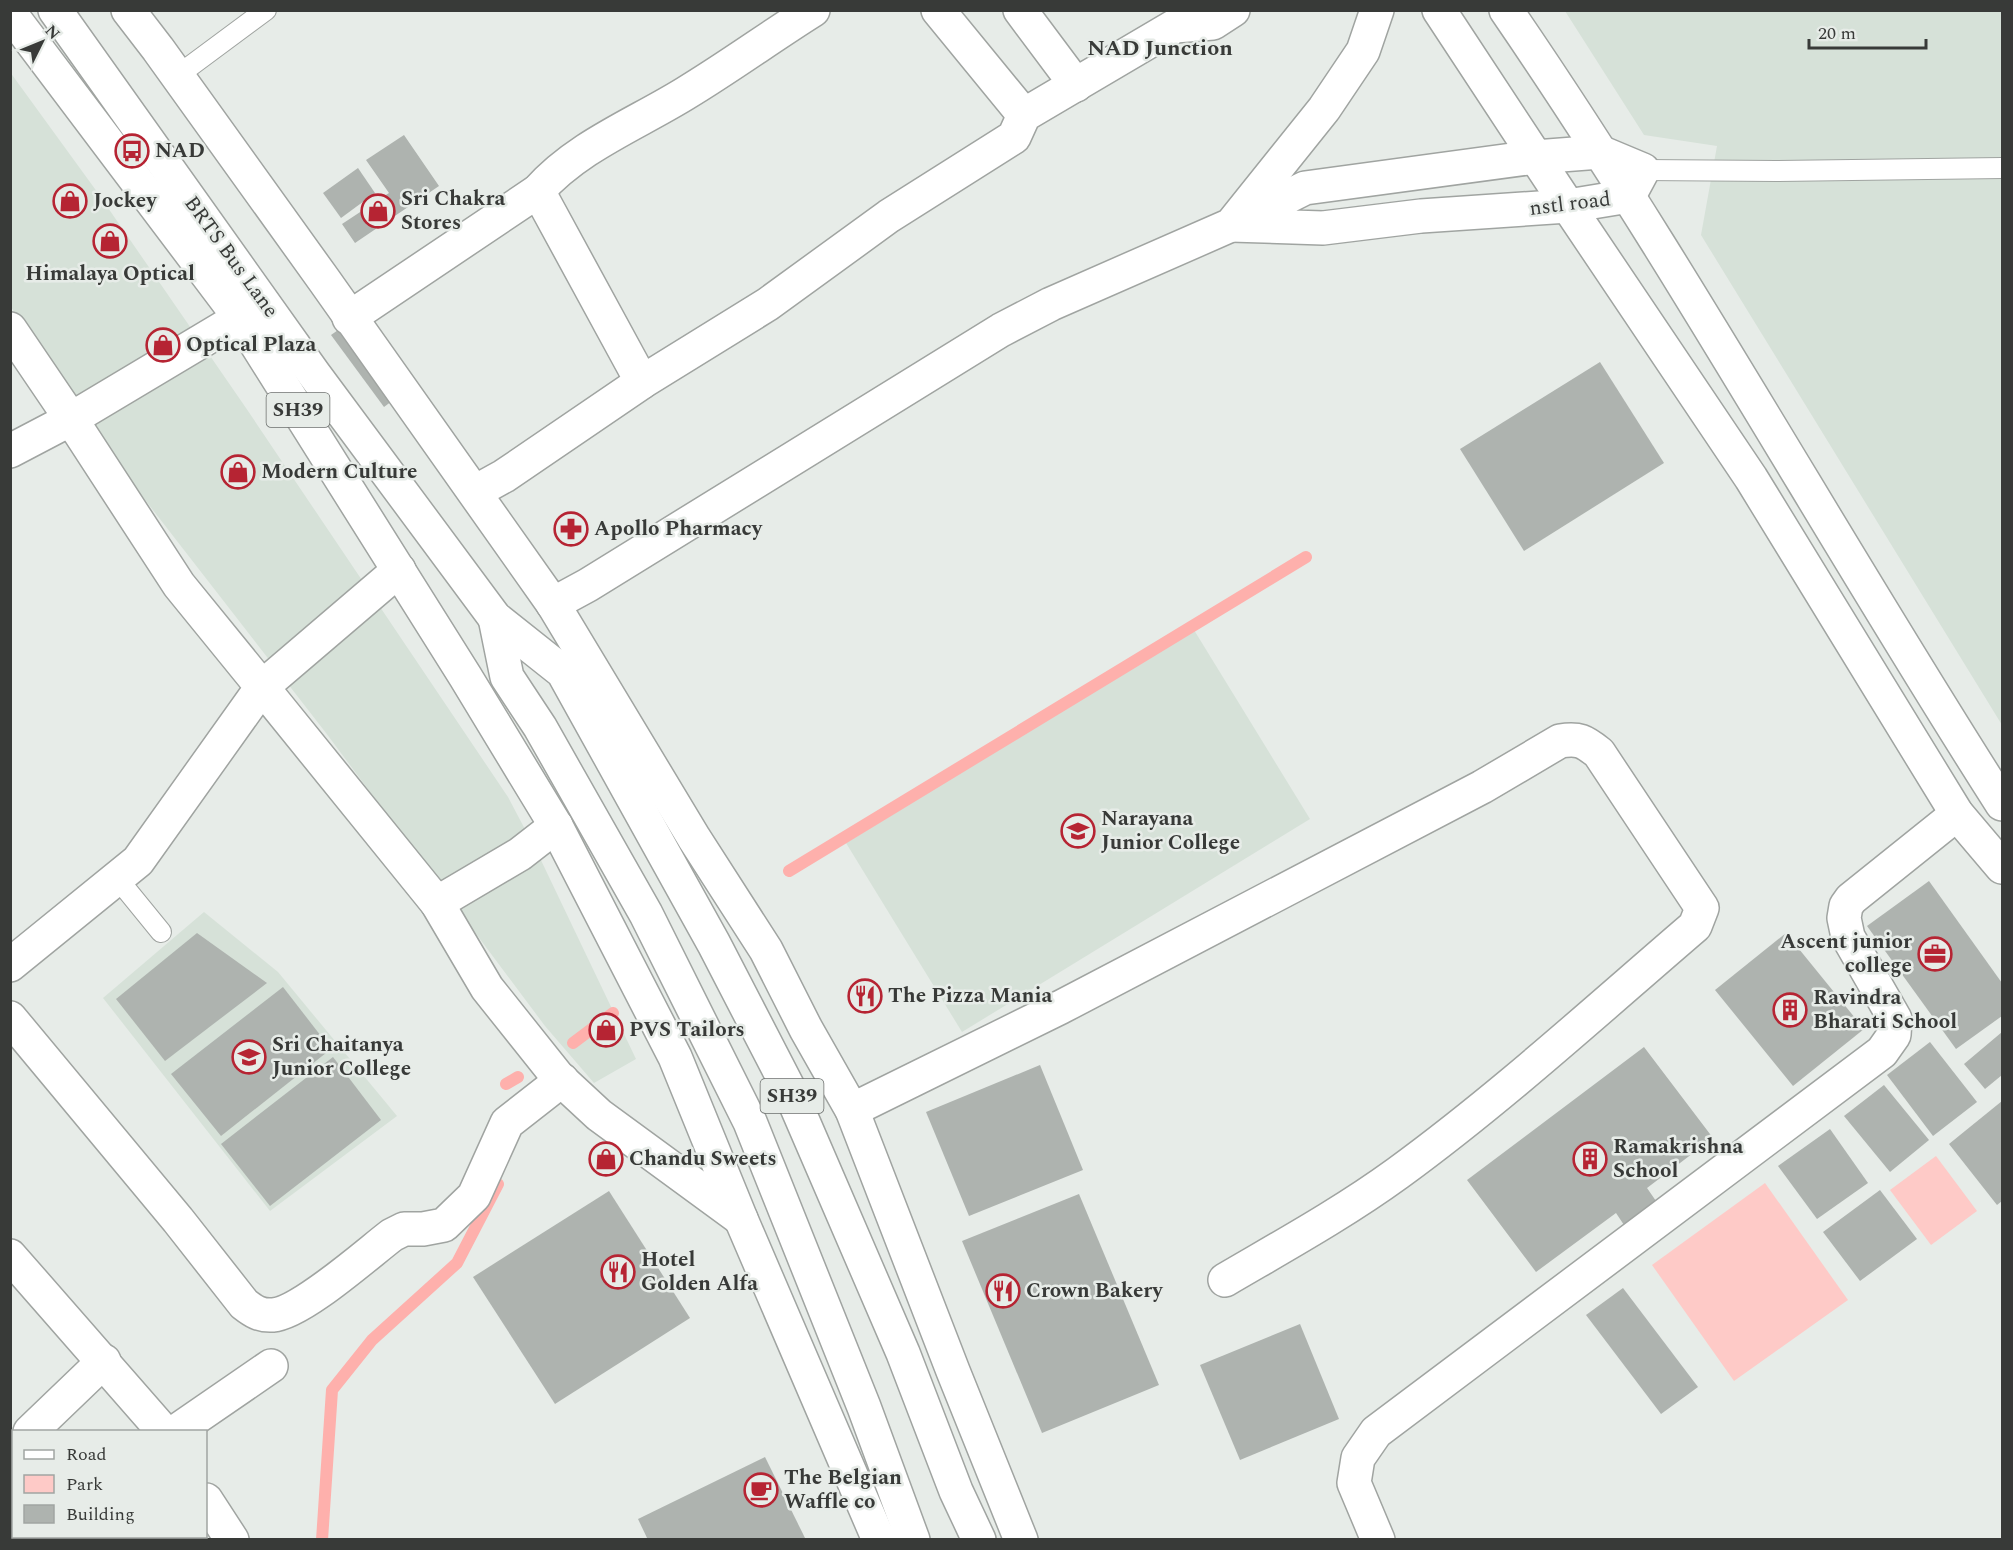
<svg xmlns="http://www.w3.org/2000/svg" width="2013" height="1550" font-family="Spectral,serif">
<rect width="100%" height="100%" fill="#e7ece8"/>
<g fill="#d6e1d8">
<path d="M1565 11H2002V725L1701 235 1717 146 1644 135Z"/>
<path d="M10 72 95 189 246 408 508 797 538 854 636 1059 594 1083 545 1026 326 733 118 465 11 307Z"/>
<path d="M1194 630 1310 819 962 1032 846 843Z"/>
<path d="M204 912 278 972 397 1116 270 1211 103 998Z"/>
</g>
<g fill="#fecac7">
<path d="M1936 1156 1977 1211 1931 1245 1890 1190Z"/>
<path d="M1765 1183 1848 1300 1734 1381 1652 1265Z"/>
</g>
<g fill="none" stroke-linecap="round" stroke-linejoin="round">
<g stroke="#feb0ac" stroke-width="12">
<path d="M789 871 1306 557"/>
<path d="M573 1043 613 1013"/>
<path d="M506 1084 518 1077"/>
<path d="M322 1540 332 1390 372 1340 457 1263 498 1184"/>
</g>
</g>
<g fill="#aeb3af">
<path d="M404 135 439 186 355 243 342 224 389 193 366 160Z"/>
<path d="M358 168 375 193 341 218 323 193Z"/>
<path d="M344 326 396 398 384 407 331 335Z"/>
<path d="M1600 362 1664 463 1524 551 1460 449Z"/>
<path d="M1929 881 2002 983V1016L1956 1049 1867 926Z"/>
<path d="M197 933 267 983 165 1061 116 999Z"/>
<path d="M1786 933 1864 1029 1793 1086 1715 990Z"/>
<path d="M283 987 331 1049 221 1136 171 1074Z"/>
<path d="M2002 1032V1075L1985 1089 1964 1064Z"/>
<path d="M1930 1042 1977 1102 1933 1136 1887 1075Z"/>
<path d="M1644 1047 1713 1138 1647 1188 1656 1201 1624 1225 1616 1213 1536 1272 1467 1180Z"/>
<path d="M333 1057 381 1120 270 1206 221 1144Z"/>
<path d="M1040 1065 1083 1170 969 1216 926 1112Z"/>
<path d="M1884 1085 1929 1140 1890 1172 1844 1116Z"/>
<path d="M2002 1101V1201L1997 1205 1949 1144Z"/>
<path d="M1830 1129 1868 1183 1817 1219 1778 1166Z"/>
<path d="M1880 1190 1917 1239 1860 1281 1823 1232Z"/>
<path d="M609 1191 690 1318 555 1404 473 1277Z"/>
<path d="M1079 1194 1159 1385 1042 1433 962 1241Z"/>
<path d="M1623 1288 1698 1387 1661 1414 1586 1315Z"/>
<path d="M1300 1324 1339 1419 1240 1460 1200 1365Z"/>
<path d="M765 1457 806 1540H648L638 1519Z"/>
</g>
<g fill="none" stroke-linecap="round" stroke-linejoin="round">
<g stroke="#a0a4a1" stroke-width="22">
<g id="lane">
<path d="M177 76 266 10"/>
<path d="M1643 170 1776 171 2002 168"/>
<path d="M117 878 161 932"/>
</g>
</g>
<g stroke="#a0a4a1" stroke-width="36">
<g id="street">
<path d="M938 10 1024 115"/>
<path d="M1020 10 1076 85"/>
<path d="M538 191 642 382"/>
<path d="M349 318 538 191C578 146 636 124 686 93 729 67 770 37 813 10"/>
<path d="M10 329 71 419 240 318"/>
<path d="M10 451 71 419 179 585 262 687 138 861 10 965"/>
<path d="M475 492 504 476 642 382 768 304 889 216 1014 137 1024 115 1175 26 1213 23 1233 10"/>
<path d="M399 570 262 687 437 903 520 854 556 826"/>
<path d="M553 604 588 585 1001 330 1051 304 1231 225 1324 109 1363 51 1377 10"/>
<path d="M437 903 487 988 558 1077 599 1115 741 1219"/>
<path d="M10 1018 178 1220 244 1304C253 1311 260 1316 273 1315 301 1313 367 1254 392 1235L404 1229H423L444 1225 474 1196 507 1123 562 1080"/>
<path d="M852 1110 1061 1007 1482 787 1560 741C1579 738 1584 741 1599 753L1702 908 1695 926C1597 1010 1502 1097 1398 1173 1343 1213 1283 1246 1225 1280"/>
<path d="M10 1256 164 1432"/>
<path d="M30 1432 104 1361"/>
<path d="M175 1432 271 1366"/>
<path d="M206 1500 232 1540"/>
<path d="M110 1536 112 1540"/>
<path d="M1378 1540 1354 1483 1358 1458 1376 1432 1882 1052 1894 1035 1895 1019 1848 937 1844 918 1846 906 1851 899 1957 814"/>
</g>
</g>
<g stroke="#a0a4a1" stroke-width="36">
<g id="secondary">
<path d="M1439 10 1568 206 1751 478 1957 814 2002 867"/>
<path d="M1506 10C1683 268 1834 542 2002 804"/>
<path d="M1600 152 1643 170 1629 196 1568 206 1421 216 1323 228 1231 225 1305 188 1535 157Z"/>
<path d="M553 604 694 838 766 950 806 1029 852 1110 953 1371 1021 1540"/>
<path d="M556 826 675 1057 741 1219 879 1540"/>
</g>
</g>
<g stroke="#a0a4a1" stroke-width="36">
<g id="primary">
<path d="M55 10 314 374 495 618 563 672 714 944 789 1089 903 1353 956 1491 979 1540"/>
<path d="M128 10 158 49 324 280 553 604"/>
<path d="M10 13 240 318 465 676 556 826"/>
<path d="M495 618 507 677 540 727 646 914 750 1122 864 1407 913 1540"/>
</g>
</g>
<use href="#lane" stroke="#fff" stroke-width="20"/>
<use href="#street" stroke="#fff" stroke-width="33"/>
<use href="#secondary" stroke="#fff" stroke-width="33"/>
<use href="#primary" stroke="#fff" stroke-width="33"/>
</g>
<defs>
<g id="bus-ring" transform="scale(1.725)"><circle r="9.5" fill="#e7ece8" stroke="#b62433" stroke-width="1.5"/><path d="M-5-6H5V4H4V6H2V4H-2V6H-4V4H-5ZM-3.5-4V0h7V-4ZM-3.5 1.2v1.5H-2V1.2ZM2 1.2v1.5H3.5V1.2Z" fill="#b62433"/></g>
<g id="shop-ring" transform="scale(1.725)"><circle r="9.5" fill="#e7ece8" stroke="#b62433" stroke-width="1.5"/><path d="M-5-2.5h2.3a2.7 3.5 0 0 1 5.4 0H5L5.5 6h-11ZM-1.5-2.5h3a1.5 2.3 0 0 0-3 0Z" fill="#b62433"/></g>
<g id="pharmacy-ring" transform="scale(1.725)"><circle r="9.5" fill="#e7ece8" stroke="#b62433" stroke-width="1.5"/><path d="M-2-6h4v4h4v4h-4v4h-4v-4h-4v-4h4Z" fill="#b62433"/></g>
<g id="school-ring" transform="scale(1.725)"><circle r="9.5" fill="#e7ece8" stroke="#b62433" stroke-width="1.5"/><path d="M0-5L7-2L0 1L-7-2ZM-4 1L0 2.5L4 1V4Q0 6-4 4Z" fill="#b62433"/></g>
<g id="office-ring" transform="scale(1.725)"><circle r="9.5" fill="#e7ece8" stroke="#b62433" stroke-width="1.5"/><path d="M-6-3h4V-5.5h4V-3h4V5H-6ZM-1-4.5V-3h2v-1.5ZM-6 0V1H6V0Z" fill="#b62433"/></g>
<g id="restaurant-ring" transform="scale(1.725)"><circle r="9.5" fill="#e7ece8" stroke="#b62433" stroke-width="1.5"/><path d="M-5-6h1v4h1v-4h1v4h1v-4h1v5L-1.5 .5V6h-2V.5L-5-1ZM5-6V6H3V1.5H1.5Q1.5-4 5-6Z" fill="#b62433"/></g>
<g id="building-ring" transform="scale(1.725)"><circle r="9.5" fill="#e7ece8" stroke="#b62433" stroke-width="1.5"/><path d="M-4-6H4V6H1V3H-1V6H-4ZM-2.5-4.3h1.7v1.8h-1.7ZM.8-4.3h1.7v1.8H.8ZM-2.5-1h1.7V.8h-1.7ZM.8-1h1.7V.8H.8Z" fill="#b62433"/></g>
<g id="university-ring" transform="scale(1.725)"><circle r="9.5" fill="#e7ece8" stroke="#b62433" stroke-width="1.5"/><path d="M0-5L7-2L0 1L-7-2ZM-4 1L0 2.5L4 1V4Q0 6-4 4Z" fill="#b62433"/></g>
<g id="cafe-ring" transform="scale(1.725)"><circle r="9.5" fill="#e7ece8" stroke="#b62433" stroke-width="1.5"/><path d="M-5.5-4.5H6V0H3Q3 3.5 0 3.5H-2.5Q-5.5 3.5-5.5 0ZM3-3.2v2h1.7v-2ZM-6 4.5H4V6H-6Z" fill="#b62433"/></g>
</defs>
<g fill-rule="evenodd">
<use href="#bus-ring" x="132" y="151"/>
<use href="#shop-ring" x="70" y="201"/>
<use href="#shop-ring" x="378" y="211"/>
<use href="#shop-ring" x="110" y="241"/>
<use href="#shop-ring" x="163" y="345"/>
<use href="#shop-ring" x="238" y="472"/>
<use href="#pharmacy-ring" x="571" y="529"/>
<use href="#school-ring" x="1078" y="831"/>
<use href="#office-ring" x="1935" y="954"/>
<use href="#restaurant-ring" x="865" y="996"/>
<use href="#building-ring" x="1790" y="1010"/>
<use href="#shop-ring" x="606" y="1030"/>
<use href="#university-ring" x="249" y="1057"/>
<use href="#shop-ring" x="606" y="1159"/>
<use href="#building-ring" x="1590" y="1159"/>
<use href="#restaurant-ring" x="618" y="1272"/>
<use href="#restaurant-ring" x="1003" y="1291"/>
<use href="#cafe-ring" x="761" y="1490"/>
</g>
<g text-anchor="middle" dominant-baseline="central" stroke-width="5" stroke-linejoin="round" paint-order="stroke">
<g fill="#e7ece8" stroke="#6c6f6d" stroke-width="1.5">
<rect x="266.5" y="393" width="63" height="34" rx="4.5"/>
<rect x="760.5" y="1079" width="63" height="34" rx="4.5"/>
</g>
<g font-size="20" font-weight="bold" fill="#383a38">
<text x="298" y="410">SH39</text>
<text x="792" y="1096">SH39</text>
</g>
<g font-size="21" font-weight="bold" fill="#383a38" stroke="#e7ece8" text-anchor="start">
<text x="155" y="151">NAD</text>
<text x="401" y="199">Sri Chakra<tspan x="401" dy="24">Stores</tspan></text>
<text x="93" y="201">Jockey</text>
<text x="110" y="274" text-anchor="middle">Himalaya Optical</text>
<text x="186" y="345">Optical Plaza</text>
<text x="261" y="472">Modern Culture</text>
<text x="594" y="529">Apollo Pharmacy</text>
<text x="1101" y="819">Narayana<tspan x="1101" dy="24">Junior College</tspan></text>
<text x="1912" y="942" text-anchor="end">Ascent junior<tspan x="1912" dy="24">college</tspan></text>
<text x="888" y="996">The Pizza Mania</text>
<text x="1813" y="998">Ravindra<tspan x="1813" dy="24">Bharati School</tspan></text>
<text x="629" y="1030">PVS Tailors</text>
<text x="272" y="1045">Sri Chaitanya<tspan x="272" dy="24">Junior College</tspan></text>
<text x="1613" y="1147">Ramakrishna<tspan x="1613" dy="24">School</tspan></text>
<text x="629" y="1159">Chandu Sweets</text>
<text x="641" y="1260">Hotel<tspan x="641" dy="24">Golden Alfa</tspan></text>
<text x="1026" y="1291">Crown Bakery</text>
<text x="784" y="1478">The Belgian<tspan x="784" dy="24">Waffle co</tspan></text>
</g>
<g font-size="21" fill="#383a38" stroke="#e7ece8">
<text transform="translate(1570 204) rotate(-7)">nstl road</text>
<text transform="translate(231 257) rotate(54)">BRTS Bus Lane</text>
</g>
<g font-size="22" font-weight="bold" fill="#383a38" stroke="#e7ece8">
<text x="1160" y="48">NAD Junction</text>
</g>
</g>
<rect width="2013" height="1550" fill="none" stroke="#383a38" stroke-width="24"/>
<rect x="12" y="1430" width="195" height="108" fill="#e7ece8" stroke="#a1a5a2" stroke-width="1.5"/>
<rect x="24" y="1450" width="30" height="9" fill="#ffffff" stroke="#a1a5a2" stroke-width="1.5"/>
<text x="66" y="1460" font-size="18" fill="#383a38">Road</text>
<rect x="24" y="1475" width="30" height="18" fill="#fecac7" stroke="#a1a5a2" stroke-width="1.5"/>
<text x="66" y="1490" font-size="18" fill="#383a38">Park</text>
<rect x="24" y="1505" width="30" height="18" fill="#aeb3af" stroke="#a1a5a2" stroke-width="1.5"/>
<text x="66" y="1520" font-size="18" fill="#383a38">Building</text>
<g transform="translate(42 42) rotate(47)" stroke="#e7ece8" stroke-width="4.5" paint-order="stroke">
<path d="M0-4.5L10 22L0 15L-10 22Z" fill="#383a38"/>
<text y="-9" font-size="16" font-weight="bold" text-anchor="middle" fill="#383a38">N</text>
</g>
<path d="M1809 39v9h117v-9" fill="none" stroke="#383a38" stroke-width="3"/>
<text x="1818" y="39" font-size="18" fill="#383a38" stroke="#e7ece8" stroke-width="4.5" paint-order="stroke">20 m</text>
</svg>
